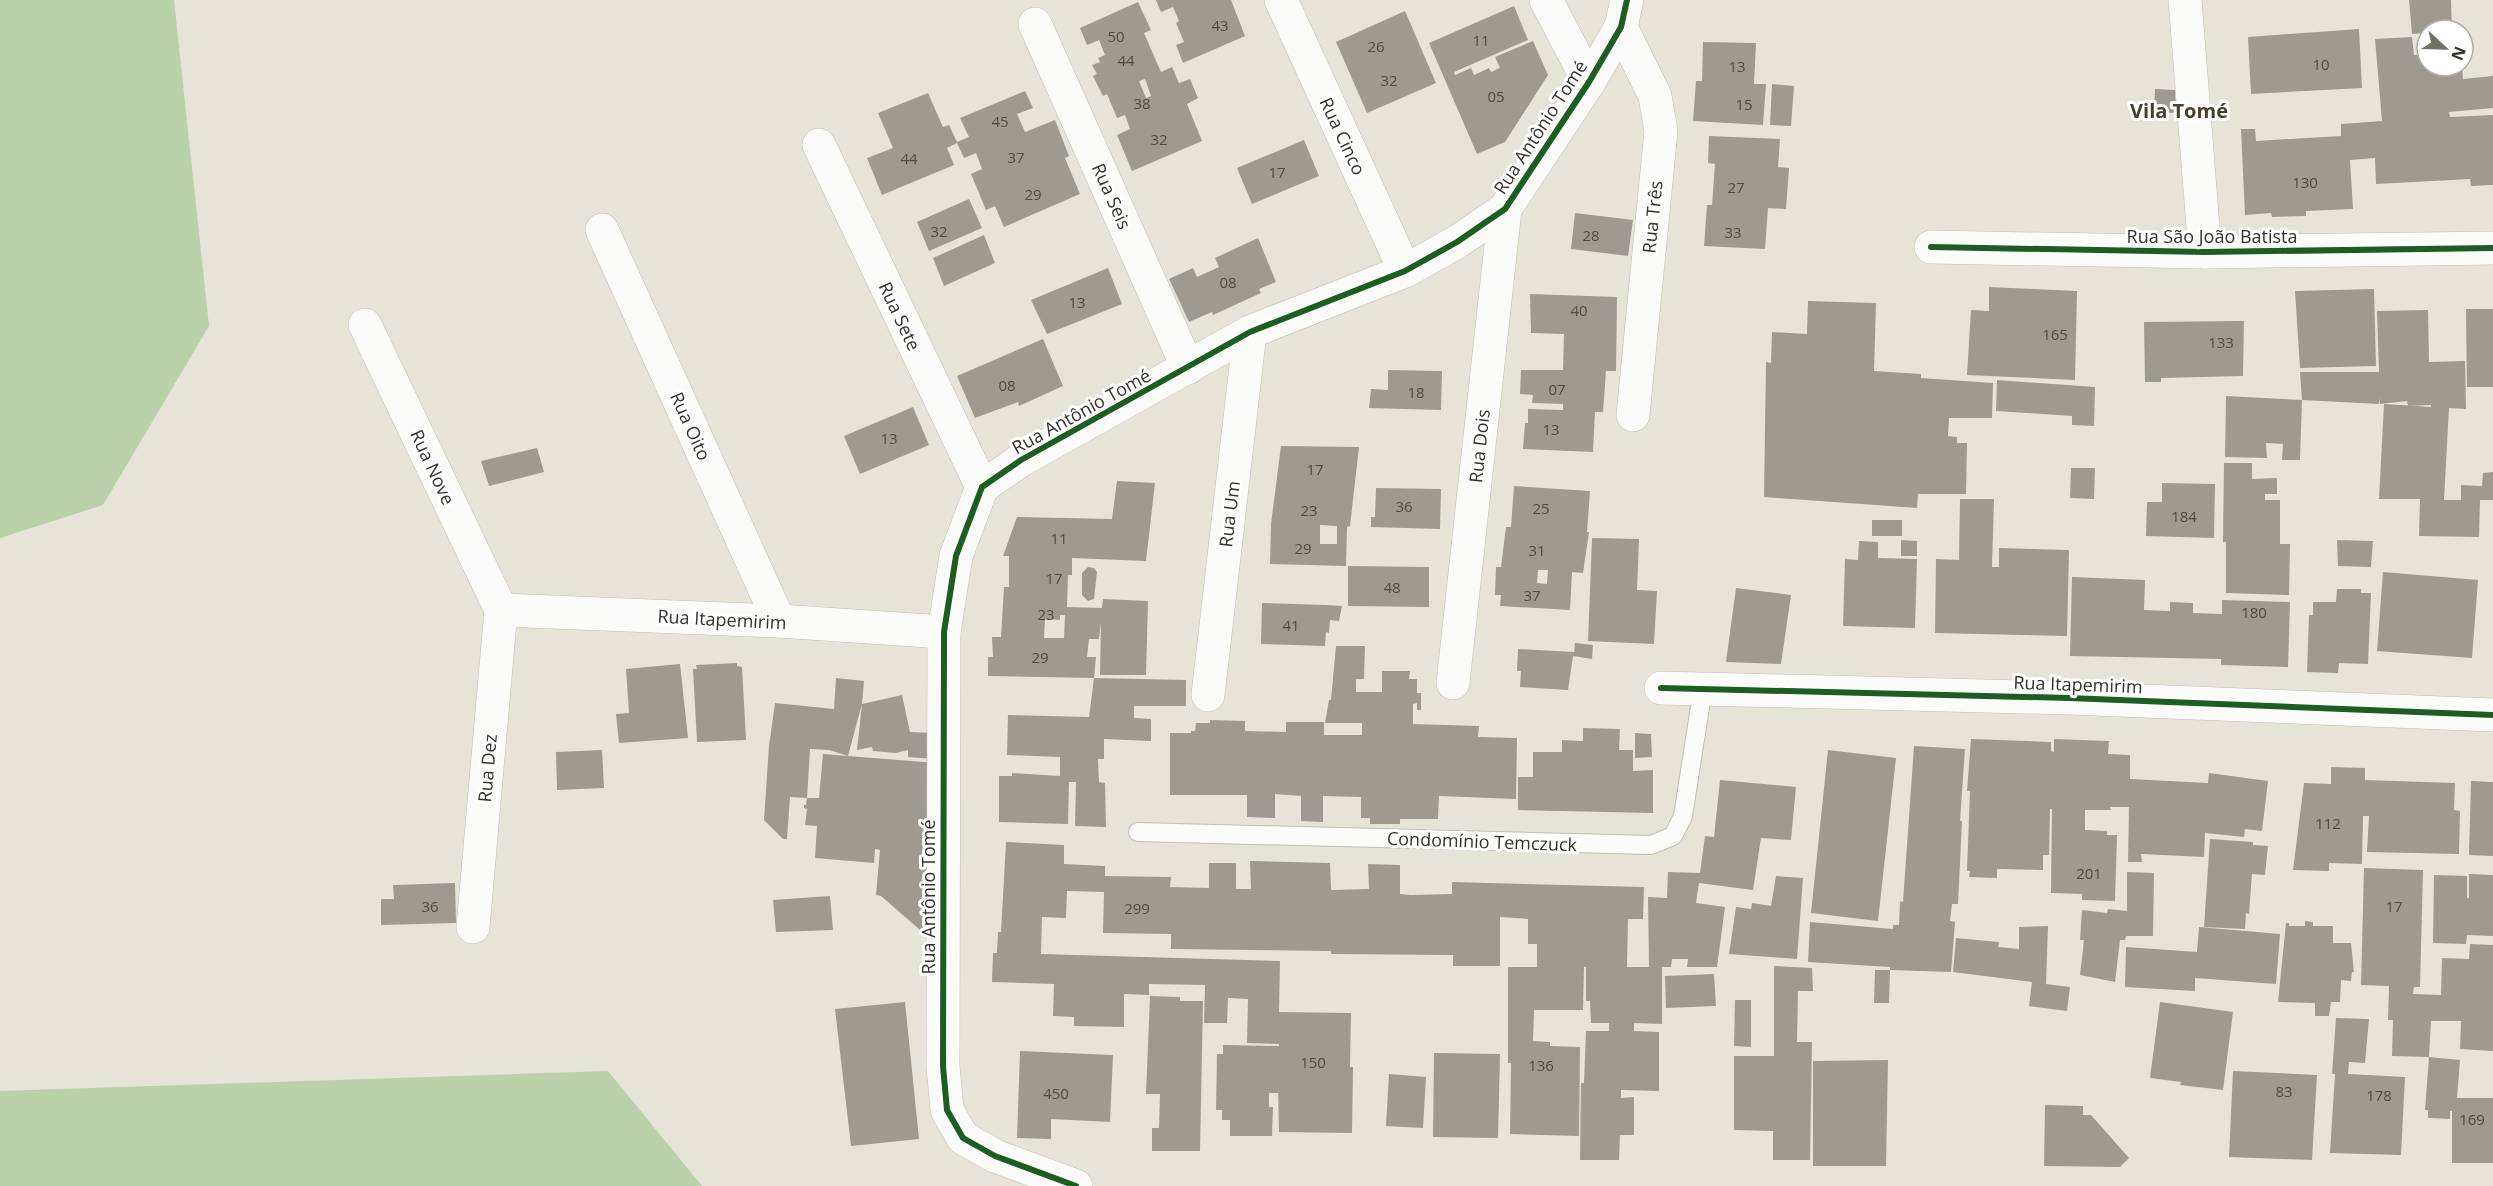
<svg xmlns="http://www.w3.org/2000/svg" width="2493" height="1186" font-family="'Open Sans',sans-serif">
<rect width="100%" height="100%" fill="#e6e4d8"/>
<g fill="#bad1a9">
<path d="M0 0H174L209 326 103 505 0 538Z"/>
<path d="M608 1071 702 1186H0V1091Z"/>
</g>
<g fill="#9e9a92" fill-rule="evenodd">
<path d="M1156 0H1231L1245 36 1183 63 1176 45 1184 42 1176 23 1179 21 1173 7 1161 12Z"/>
<path d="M2409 0H2451L2452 30H2427V33L2412 34Z"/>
<path d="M1138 2 1151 30 1144 33 1161 72 1172 67 1179 83 1190 79 1198 98 1187 104 1202 141 1132 171 1117 135 1130 129 1125 115 1117 118 1107 94 1103 96 1093 76 1097 74 1092 65 1100 62 1098 58 1105 55 1099 40 1087 45 1080 28ZM1145 79 1151 96 1146 98 1139 81Z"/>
<path d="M1514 6 1528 40 1454 72 1455 75 1471 68 1474 75 1489 68 1491 72 1500 68 1495 57 1533 41 1548 75 1505 142 1477 154 1429 43Z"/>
<path d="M1405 11 1436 83 1367 113 1336 42Z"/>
<path d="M2359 29 2362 88 2251 94 2248 37Z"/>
<path d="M2412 37 2414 55 2427 54V66H2462L2463 79 2493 76V108L2449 112 2450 117 2493 115V185L2471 186 2470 179 2376 184 2375 158 2350 160 2353 209 2306 211V216L2272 217 2271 213 2245 215 2241 129H2255L2256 141 2341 136V124L2382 121 2375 39Z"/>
<path d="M1703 42 1756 43 1754 84H1766L1763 125 1693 121 1696 81H1702Z"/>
<path d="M1772 84 1794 86 1791 126 1770 125Z"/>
<path d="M2155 89 2175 90 2176 113 2154 112Z"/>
<path d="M1025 91 1033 108 1017 114 1025 132 1055 120 1069 156 1065 158 1080 194 1004 227 995 206 986 210 971 174 982 169 976 153 964 158 957 143 947 148 954 165 882 195 867 158 893 148 878 113 928 93 943 127 949 125 957 142 969 137 960 118Z"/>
<path d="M1709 136 1780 139 1778 167 1789 168 1786 209 1768 208 1765 249 1704 246 1707 205H1712L1715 164 1708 163Z"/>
<path d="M1304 140 1319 176 1252 204 1237 168Z"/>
<path d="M969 199 982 228 929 251 917 222Z"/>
<path d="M1575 213 1633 220 1628 256 1571 249Z"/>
<path d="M984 235 995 263 944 286 933 258Z"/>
<path d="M1258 238 1276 282 1259 289 1261 293 1213 315 1212 312 1189 322 1169 279 1193 268 1197 277 1219 267 1215 258Z"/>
<path d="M1108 268 1122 304 1047 334 1031 300Z"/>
<path d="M1989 287 2077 291 2075 380 1967 375 1971 310 1989 311Z"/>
<path d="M2374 289 2376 366 2300 368 2295 291Z"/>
<path d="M1530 294 1617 297 1616 371H1606L1603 412H1595L1593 452 1523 449 1525 423H1528V409L1563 410V404L1532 403 1533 395 1520 394 1521 370H1563L1564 334 1531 333Z"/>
<path d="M1808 301 1876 303 1874 371 1921 374V378L1993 383 1992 418H1949L1948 436 1957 437V443H1967L1966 494H1918L1917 508 1764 497 1766 362 1771 363 1772 332 1807 334Z"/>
<path d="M2466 309H2493V387H2467Z"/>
<path d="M2428 310 2429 362 2465 361 2466 409 2449 408 2444 500H2461V485L2482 486 2483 473 2493 472V500H2480L2479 537 2419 536 2420 499H2379L2384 404 2431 407V405L2408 406 2407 401 2380 404V398L2379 404 2302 400 2300 372H2379L2377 311Z"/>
<path d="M2244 321 2243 376 2161 378V382H2145L2144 322Z"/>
<path d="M1043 339 1063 386 1019 406 1018 402 975 418 957 376Z"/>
<path d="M1388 370 1442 371 1441 410 1369 408 1371 389 1388 390Z"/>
<path d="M1997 380 2095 387 2094 426 2072 425V416L1996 411Z"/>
<path d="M2226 396 2302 400 2300 460H2282L2283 444 2266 443 2267 458 2225 457Z"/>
<path d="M913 407 929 445 860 474 844 436Z"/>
<path d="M1281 446 1359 447 1350 526 1347 527 1346 566 1270 564 1271 524ZM1320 525 1337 526V544H1320Z"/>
<path d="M537 448 544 472 489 486 481 461Z"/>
<path d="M2224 463H2252V479L2277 478V494H2265V500H2280V544H2290L2289 595 2226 593V542H2223Z"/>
<path d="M2071 468H2095L2094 499 2070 498Z"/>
<path d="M1117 481 1155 483 1146 561 1072 558V575H1068L1067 607 1102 608 1103 599 1148 601 1146 675H1100L1101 622 1099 639H1089L1087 657H1096L1094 678 988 676V657H993L992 637H1001L1004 587H1009V556H1003L1017 517 1112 519ZM1060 615H1065L1064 638H1044L1045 619 1060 620Z"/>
<path d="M2162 483 2215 484 2214 538 2146 536 2147 502H2162Z"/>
<path d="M1514 486 1590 491 1587 532H1589L1583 573 1572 572 1570 610 1500 606 1501 595H1495L1496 567H1501L1506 527H1511ZM1538 570H1548L1547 584 1537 583Z"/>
<path d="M1376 488 1441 489 1440 529 1371 527V517H1375Z"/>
<path d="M1960 499H1994L1992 567H1999V548L2069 550 2067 636 1935 633 1936 559 1959 560Z"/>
<rect x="1872" y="520" width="30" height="16"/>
<path d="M1592 538 1639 539 1637 590 1657 591 1654 644 1588 641Z"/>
<path d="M1901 540 1917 541V556H1901Z"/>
<path d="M2337 540 2373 541 2371 567 2338 566Z"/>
<path d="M1859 541 1878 542V558L1917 559 1915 628 1843 626 1845 559 1858 560Z"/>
<path d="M1348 566 1429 567V607L1348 606Z"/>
<path d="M1088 567 1094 568 1097 572 1094 599 1088 601 1082 595V573Z"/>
<path d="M2383 572 2478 580 2472 658 2377 651Z"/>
<path d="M2072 577 2145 580 2144 610 2170 611V602L2193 603V613L2222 614V600L2290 602 2288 667 2221 665V659L2070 656Z"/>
<path d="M1736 588 1791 595 1781 664 1726 662Z"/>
<path d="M2337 589H2361V593H2371L2368 664 2339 663 2338 673 2307 672 2309 615H2313V602H2336Z"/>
<path d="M1262 603 1327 605 1342 606 1339 621 1330 620 1329 633 1326 632 1325 646 1261 644Z"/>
<path d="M1575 643 1593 645 1592 659 1573 656 1568 690 1520 687 1521 671H1517L1518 649 1574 652Z"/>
<path d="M1336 646H1365L1364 679H1356V692H1382V671H1410L1409 679H1417V693H1421V710H1417V703L1413 704V724L1479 726 1478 737 1517 738 1516 799 1439 796 1438 819H1400V824H1370V818H1361V797L1323 796V822L1301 821V796L1275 794V818L1247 817V795H1170V733H1191V731H1195L1196 723H1210V720L1245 721V731L1286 732V722H1324V735H1362V723H1325L1329 700H1331Z"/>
<path d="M737 663V666L742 667 746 740 697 742 693 669H697L696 665Z"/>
<path d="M680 664 688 738 619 743 616 714 629 713 626 669Z"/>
<path d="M836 678 864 681 862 704 902 695 910 732 935 733 934 759 908 757V750L896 753 873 751 872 747 857 750 862 704 848 756 937 763 934 934 919 933V929L881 896 876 895 880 850 875 849 874 863 815 858 817 826 805 825 807 809 804 808V805H806L807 798H819L823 754 848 756 829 750 810 749 807 798 790 797 787 839H783L764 820 769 746 775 703 834 709Z"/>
<path d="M1094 678 1186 680V706H1134V718L1151 719V741L1104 739V759H1098L1099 782 1105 783 1106 827 1075 826 1076 782H1069L1068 824 999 822V776H1012V773L1060 776V757L1007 755 1008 715 1089 717Z"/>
<path d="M1583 728 1620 729 1619 750H1633V771L1653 770V813L1518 810V777H1533V752H1562V740L1583 741Z"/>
<path d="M1635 733 1651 734 1652 757 1635 758Z"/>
<path d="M1971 739 2051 742V751L2054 752V739L2109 741 2108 754 2130 755V779L2208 783 2209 773 2268 781 2262 831 2245 829 2244 837 2205 833 2204 857 2141 854 2142 862H2128L2129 807H2110L2111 810H2085V830L2107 831V835H2117L2115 901 2082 900V894L2051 893 2052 809H2050L2049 855H2043V870L1997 869V878L1969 877 1970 871H1967L1970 791H1967Z"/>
<path d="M1914 746 1965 749 1960 821H1962L1958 904H1952L1950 921 1955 922 1951 972 1890 970 1889 1003H1874L1875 970H1890V967L1808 962 1810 922 1893 929V925H1899L1900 901 1903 902Z"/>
<path d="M602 750 604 788 557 790 556 752Z"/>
<path d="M1828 750 1896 758 1878 921 1811 913Z"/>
<path d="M2331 767 2365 768V780L2455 783 2454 810 2460 811 2459 854 2367 852 2369 816H2363L2362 864 2329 863V871L2293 870 2304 783 2331 784Z"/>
<path d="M1720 780 1796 787 1791 840 1761 838 1753 890 1699 883 1696 903 1725 907 1717 967H1687L1688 959H1672L1671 967H1662V1024L1634 1023V1031L1659 1032V1091L1621 1090V1098L1634 1097V1135H1620L1619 1160H1580L1581 1083H1584L1586 1031H1609V1023H1591L1590 1001H1586V967H1584L1583 1010H1534L1533 1041 1550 1042V1046L1580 1047 1579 1136 1510 1134 1511 1063H1508V967H1537V944H1528V919L1500 917V966H1453V955L1331 954V951L1171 949V934L1103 933 1104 892 1067 891 1066 918 1042 917 1041 954 1280 961 1279 1012 1351 1013 1350 1067H1353L1352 1133 1279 1132 1278 1084V1093H1269V1107H1273L1272 1136H1230V1120H1222V1110H1216L1217 1054H1223V1045L1279 1046V1044L1247 1043 1248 999 1228 998 1227 1023H1204L1205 985 1149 984V995L1124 994V1027L1074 1026V1017L1053 1016 1054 984 992 982 993 953H997L998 932H1001L1006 842 1064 845V864L1105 866V876L1171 877 1170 887 1209 888V863H1236V889H1251L1250 861 1330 863 1331 890 1369 889 1368 864 1400 865V894L1411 895 1452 894V882L1644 887 1643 919H1628L1627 967H1649L1648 897 1667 898 1668 872 1700 873 1705 836 1714 837Z"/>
<path d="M2471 781 2493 782V856L2469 855Z"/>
<path d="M2210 839 2253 842V845L2268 846 2265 875 2252 874 2249 914 2246 913 2245 929 2204 927Z"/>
<path d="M2364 868 2423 870 2420 987H2414L2413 994 2441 995 2442 958 2469 959 2470 944 2493 945V1051L2460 1049 2461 1021H2431L2429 1057 2392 1056 2393 1020H2388L2389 986 2361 985Z"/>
<path d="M2127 872 2154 873 2153 936H2126L2125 940H2120L2115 982 2080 975 2084 940H2080L2082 910 2107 913 2108 909 2127 911Z"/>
<path d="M2469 874 2493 875V936L2467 935 2466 944 2433 943 2434 875 2467 876V898H2469Z"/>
<path d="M1776 876 1803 878 1797 959 1729 954 1736 907 1751 909 1752 903 1771 906Z"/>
<path d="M455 883 456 923 381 925V899H394L393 885Z"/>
<path d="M830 896 833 930 776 932 773 900Z"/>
<path d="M2305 921 2313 922V926H2333V943H2351L2354 972H2352L2351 981 2341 980 2340 1002H2331L2329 1016H2315V1003L2278 1002 2286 923H2289V926H2305Z"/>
<path d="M2048 926 2046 984 2070 987 2067 1011 2029 1006 2032 982 1953 972 1956 938 1999 942 1998 947 2019 949V927Z"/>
<path d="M2199 927 2280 934 2276 984 2195 978V991L2125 987 2126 947 2197 952Z"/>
<path d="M1774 966 1812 968 1813 991H1798L1797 1042H1812L1810 1160H1773V1131L1734 1130V1056H1774Z"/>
<path d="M1714 974 1716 1006 1666 1008 1665 976Z"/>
<path d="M1150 996 1180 997V1001H1203L1200 1151H1152V1128H1159L1160 1094H1146Z"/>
<path d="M1735 1000H1751V1047L1734 1046Z"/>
<path d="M905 1002 919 1139 851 1146 835 1009Z"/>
<path d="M2160 1002 2233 1012 2223 1090 2180 1085 2181 1082 2150 1078Z"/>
<path d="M2336 1018 2369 1019 2365 1063 2349 1062 2348 1074 2405 1077 2401 1155 2330 1153 2335 1074H2332Z"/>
<path d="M1020 1051 1113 1055 1110 1122 1051 1119V1139L1017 1138Z"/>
<path d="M1434 1053 1500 1054 1498 1138 1433 1137Z"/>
<path d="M2429 1057 2460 1060 2457 1098H2493V1163H2452V1111H2450V1119L2428 1118V1110H2425Z"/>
<path d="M1888 1060 1886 1166H1813V1061Z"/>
<path d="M2233 1071 2317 1075 2312 1160 2229 1157Z"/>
<path d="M1389 1074 1426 1077 1423 1128 1386 1126Z"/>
<path d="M2045 1105 2083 1106V1115H2091L2129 1158 2120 1167 2044 1166Z"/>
</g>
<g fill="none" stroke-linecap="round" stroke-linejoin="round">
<g stroke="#c0beb5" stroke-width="20">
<path id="lane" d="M1138 832 1651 845 1673 836 1683 816 1703 688"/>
</g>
<g stroke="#c0beb5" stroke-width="34">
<g id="street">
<path d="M1281 0 1405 271"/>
<path d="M1546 0 1589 82"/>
<path d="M2185 0 2205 252"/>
<path d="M1035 24 1188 368"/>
<path d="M1621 27 1655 96 1661 131 1633 415"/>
<path d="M819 145 982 487"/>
<path d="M602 230 779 621"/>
<path d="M1931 247 2205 252 2493 248"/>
<path d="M365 325 501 610"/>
<path d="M501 610 779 621 944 632"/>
<path d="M1453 683 1505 209"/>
<path d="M1661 688 2069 698 2493 715"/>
<path d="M1208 695 1250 332"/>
<path d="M473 927 501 610"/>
<path d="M1076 1186 995 1156 963 1138 947 1110 943 1066 944 632 956 556 982 487 1021 460 1250 332 1405 271 1457 242 1505 209 1589 82 1621 27 1627 0"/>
</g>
</g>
<use href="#lane" stroke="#fbfbf9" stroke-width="18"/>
<use href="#street" stroke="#fbfbf9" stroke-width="33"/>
<g stroke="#fff" stroke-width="10">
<g id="cycleway">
<path d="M1931 247 2205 252 2493 248"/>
<path d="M1661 688 2069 698 2493 715"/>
<path d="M1076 1186 995 1156 963 1138 947 1110 943 1066 944 632 956 556 982 487 1021 460 1250 332 1405 271 1457 242 1505 209 1589 82 1621 27 1627 0"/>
</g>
</g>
<use href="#cycleway" stroke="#1b5e20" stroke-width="6"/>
</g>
<g text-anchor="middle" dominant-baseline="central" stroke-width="6" stroke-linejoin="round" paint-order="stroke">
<g font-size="15" fill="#4e4b43">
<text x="1220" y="25">43</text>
<text x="1116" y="36">50</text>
<text x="1481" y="40">11</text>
<text x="1376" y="46">26</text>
<text x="1126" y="60">44</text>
<text x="2321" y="64">10</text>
<text x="1737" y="66">13</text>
<text x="1389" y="80">32</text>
<text x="1496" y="96">05</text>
<text x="1142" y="103">38</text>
<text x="1744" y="104">15</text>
<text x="1000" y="121">45</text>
<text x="1159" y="139">32</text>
<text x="1016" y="157">37</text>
<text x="909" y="158">44</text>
<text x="1277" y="172">17</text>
<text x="2305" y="182">130</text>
<text x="1736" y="187">27</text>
<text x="1033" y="194">29</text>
<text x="939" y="231">32</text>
<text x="1733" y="232">33</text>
<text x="1591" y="235">28</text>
<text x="1228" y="282">08</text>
<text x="1077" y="302">13</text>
<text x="1579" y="310">40</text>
<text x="2055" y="334">165</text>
<text x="2221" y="342">133</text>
<text x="1007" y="385">08</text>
<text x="1557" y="389">07</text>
<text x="1416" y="392">18</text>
<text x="1551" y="429">13</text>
<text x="889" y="438">13</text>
<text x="1315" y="469">17</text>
<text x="1404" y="506">36</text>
<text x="1541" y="508">25</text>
<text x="1309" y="510">23</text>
<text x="2184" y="516">184</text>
<text x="1059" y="538">11</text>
<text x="1303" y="548">29</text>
<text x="1537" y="550">31</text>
<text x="1054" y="578">17</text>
<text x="1392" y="587">48</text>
<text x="1532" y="595">37</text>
<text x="2254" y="612">180</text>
<text x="1046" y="614">23</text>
<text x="1291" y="625">41</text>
<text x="1040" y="657">29</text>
<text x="2328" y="823">112</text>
<text x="2089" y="873">201</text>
<text x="430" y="906">36</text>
<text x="2394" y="906">17</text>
<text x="1137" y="908">299</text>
<text x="1313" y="1062">150</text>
<text x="1541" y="1065">136</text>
<text x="2284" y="1091">83</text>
<text x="1056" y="1093">450</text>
<text x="2379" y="1095">178</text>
<text x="2472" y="1119">169</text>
</g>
<g font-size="18" fill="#333129" stroke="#fff">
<text transform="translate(1540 127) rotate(-57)">Rua Antônio Tomé</text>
<text transform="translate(1343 136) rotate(65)">Rua Cinco</text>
<text transform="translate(1112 196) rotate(66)">Rua Seis</text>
<text transform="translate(1652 217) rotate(-84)">Rua Três</text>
<text x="2212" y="236">Rua São João Batista</text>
<text transform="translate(900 316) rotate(65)">Rua Sete</text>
<text transform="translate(1081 411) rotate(-29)">Rua Antônio Tomé</text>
<text transform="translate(691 426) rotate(66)">Rua Oito</text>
<text transform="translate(1479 446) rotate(-84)">Rua Dois</text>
<text transform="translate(433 467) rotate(65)">Rua Nove</text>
<text transform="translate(1229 514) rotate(-83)">Rua Um</text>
<text transform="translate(722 619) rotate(3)">Rua Itapemirim</text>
<text transform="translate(2078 684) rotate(2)">Rua Itapemirim</text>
<text transform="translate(487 768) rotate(-85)">Rua Dez</text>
<text transform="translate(1482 841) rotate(2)">Condomínio Temczuck</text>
<text transform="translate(928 897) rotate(-90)">Rua Antônio Tomé</text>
</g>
<g font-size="20" font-weight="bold" fill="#443f2e" stroke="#fff">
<text x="2179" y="110">Vila Tomé</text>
</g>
</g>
<g transform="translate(2445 48) rotate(112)"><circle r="28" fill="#ffffff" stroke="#adada9" stroke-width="1.5"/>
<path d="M0-4.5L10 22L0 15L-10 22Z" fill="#727066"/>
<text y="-9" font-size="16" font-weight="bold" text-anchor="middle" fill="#333129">N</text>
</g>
</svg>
